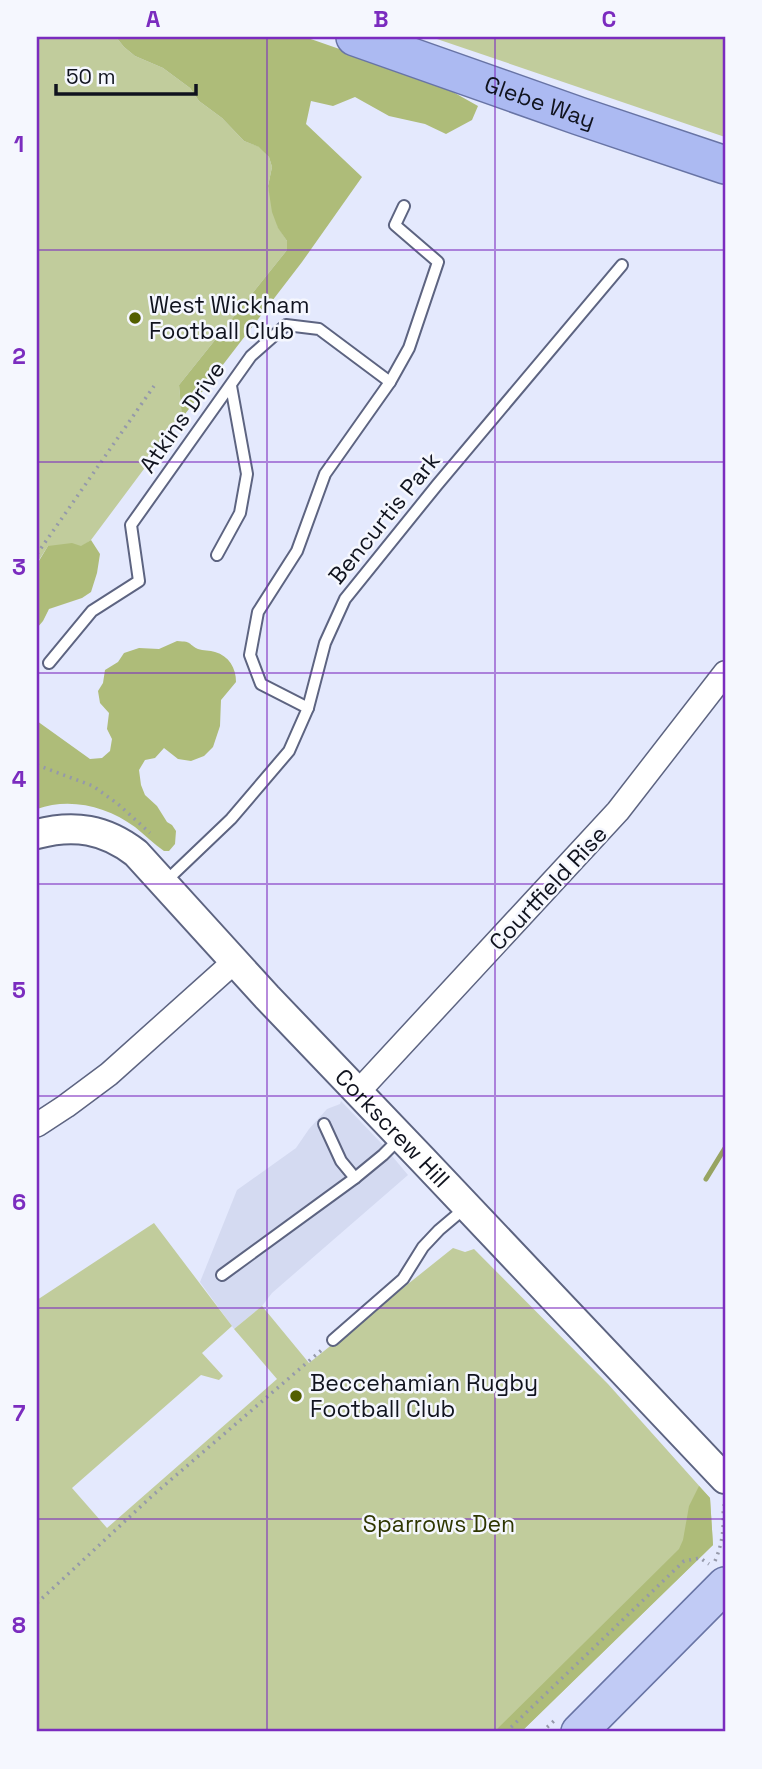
<svg xmlns="http://www.w3.org/2000/svg" width="762" height="1769" font-family="'Space Grotesk',sans-serif">
<rect width="100%" height="100%" fill="#e4e9fd"/>
<path fill="#d4daf1" d="M341 1101 382 1144 408 1175 272 1293 262 1306 234 1329 200 1282 237 1190 296 1148 309 1129 327 1109 340 1104Z"/>
<g fill="#c1cc9c">
<path d="M37 37H116L124 47 135 56 163 68 190 88 199 101 222 118 244 141 260 147 269 157 272 167 268 186 278 227 287 241V250L179 385 182 418 91 540 81 547 48 546 37 563Z"/>
<path d="M431 37H725V137Z"/>
<path d="M154 1223 232 1326 202 1353 223 1376 219 1380 201 1375 72 1488 107 1528 277 1379 234 1329 262 1306 309 1363 453 1248 465 1252 474 1249 608 1384 710 1498 713 1545 521 1732H37V1300Z"/>
</g>
<g fill="#aebc79">
<path d="M116 37H305L437 83 478 106 472 120 446 134 425 124 389 116 355 97 333 106 311 101 306 124 362 177 302 262 182 418 179 385 287 250V241L278 228 272 212 268 186 272 167 269 157 259 147 244 141 222 118 199 101 190 88 163 68 135 56 124 47Z"/>
<path d="M91 540 100 554 97 573 91 592 82 598 49 609 43 621 37 628V564L48 546 72 543 81 546Z"/>
<path d="M177 641C194 642 186 643 198 649 203 651 210 650 215 652 229 656 236 668 236 682L221 700 220 726 213 747 204 756 191 761 178 759 164 748 155 758 145 760 139 770 141 785 145 795 157 806 167 822 172 825 176 831 175 844 169 851H164C154 844 145 835 135 827 107 806 69 797 37 809V721L90 759 102 758 110 751 112 739 107 729 109 713 100 703 98 691 103 683 105 670 118 662 124 653 139 648 159 649Z"/>
<path d="M699 1486 710 1498 713 1545 521 1732H494L679 1549 683 1540 689 1506Z"/>
</g>
<g fill="none" stroke-linecap="round" stroke-linejoin="round">
<path stroke="#97a462" stroke-width="5" d="M706 1179 725 1148"/>
<g stroke="#5d6481" stroke-width="14">
<g id="service">
<path d="M217 555 240 513 247 474 231 386"/>
<path d="M49 663 92 611 139 581 131 525 251 356 286 325 319 329 390 382"/>
<path d="M308 708 261 684 250 655 258 612 297 551 325 474 390 382 409 348 438 262 395 225 404 206"/>
<path d="M165 882 231 819 289 751 308 708 325 643 345 599 437 485 622 265"/>
<path d="M324 1124 341 1161 355 1178"/>
<path d="M222 1275 355 1178 383 1155 399 1139"/>
<path d="M333 1340 403 1279 423 1247 439 1230 465 1208"/>
</g>
</g>
<g stroke="#5d6481" stroke-width="26">
<g id="minor">
<path d="M358 1092 618 811 725 673"/>
<path d="M37 1125 66 1106 109 1074 234 962"/>
</g>
</g>
<g stroke="#5d6481" stroke-width="32">
<g id="tertiary">
<path id="s1" d="M37 834C74 824 105 829 136 853L267 997 422 1159 725 1479"/>
</g>
</g>
<g stroke="#6874a5" stroke-width="38">
<path id="primary" d="M579 1732 725 1585"/>
</g>
<g stroke="#6874a5" stroke-width="40">
<g id="trunk">
<path id="s2" d="M355 37 579 116 725 165"/>
</g>
</g>
<g stroke="#9599aa" stroke-width="3.5" stroke-dasharray="2 5" stroke-linecap="butt">
<path d="M37 554 154 386"/>
<path d="M37 765 93 786 118 804 150 833"/>
<path d="M715 1561C723 1542 724 1527 723 1507L725 1504"/>
<path d="M37 1603 152 1496 324 1348"/>
<path d="M506 1732 684 1561 700 1558 709 1564"/>
<path d="M542 1732 556 1719"/>
</g>
<use href="#service" stroke="#fff" stroke-width="10"/>
<use href="#minor" stroke="#fff" stroke-width="23"/>
<use href="#tertiary" stroke="#fff" stroke-width="28"/>
<use href="#primary" stroke="#c1cbf5" stroke-width="35"/>
<use href="#trunk" stroke="#acbaf2" stroke-width="37"/>
</g>
<path fill="none" stroke="#7b2cbf" stroke-width="2" stroke-opacity="0.55" d="M267 37V1732M495 37V1732M37 250H725M37 462H725M37 673H725M37 884H725M37 1096H725M37 1308H725M37 1519H725"/>
<g fill="#535f00" stroke="#f5f7fe" stroke-width="2.5">
<circle cx="135" cy="318" r="7"/>
<circle cx="296" cy="1396" r="7"/>
</g>
<g text-anchor="middle" dominant-baseline="central" stroke-width="5" stroke-linejoin="round" paint-order="stroke">
<g font-size="23" fill="#10131e" stroke="#f5f7fe">
<text stroke="none"><textPath href="#s2" startOffset="196">Glebe Way</textPath></text>
<text transform="translate(182 417) rotate(-55)">Atkins Drive</text>
<text transform="translate(384 518) rotate(-51)">Bencurtis Park</text>
<text transform="translate(548 888) rotate(-47)">Courtfield Rise</text>
<text stroke="none"><textPath href="#s1" startOffset="481">Corkscrew Hill</textPath></text>
</g>
<g font-size="23" fill="#10131e" stroke="#f5f7fe" text-anchor="start">
<text x="149" y="305">West Wickham<tspan x="149" dy="26">Football Club</tspan></text>
<text x="310" y="1383">Beccehamian Rugby<tspan x="310" dy="26">Football Club</tspan></text>
</g>
<g font-size="23" fill="#2e3601" stroke="#f5f7fe">
<text x="439" y="1524">Sparrows Den</text>
</g>
</g>
<rect width="762" height="1769" fill="none" stroke="#f5f7fe" stroke-width="77"/>
<path d="M56 84v10h140v-10" fill="none" stroke="#10131e" stroke-width="3.5"/>
<text x="66" y="84" font-size="21" fill="#10131e" stroke="#f5f7fe" stroke-width="5" paint-order="stroke">50 m</text>
<rect x="38" y="38" width="686" height="1692" fill="none" stroke="#7b2cbf" stroke-width="2.5"/>
<g font-size="23" text-anchor="middle" font-weight="bold" fill="#7b2cbf">
<text x="153" y="27">A</text>
<text x="381" y="27">B</text>
<text x="609" y="27">C</text>
<text x="19" y="152">1</text>
<text x="19" y="364">2</text>
<text x="19" y="575">3</text>
<text x="19" y="787">4</text>
<text x="19" y="998">5</text>
<text x="19" y="1210">6</text>
<text x="19" y="1421">7</text>
<text x="19" y="1633">8</text>
</g>
</svg>
